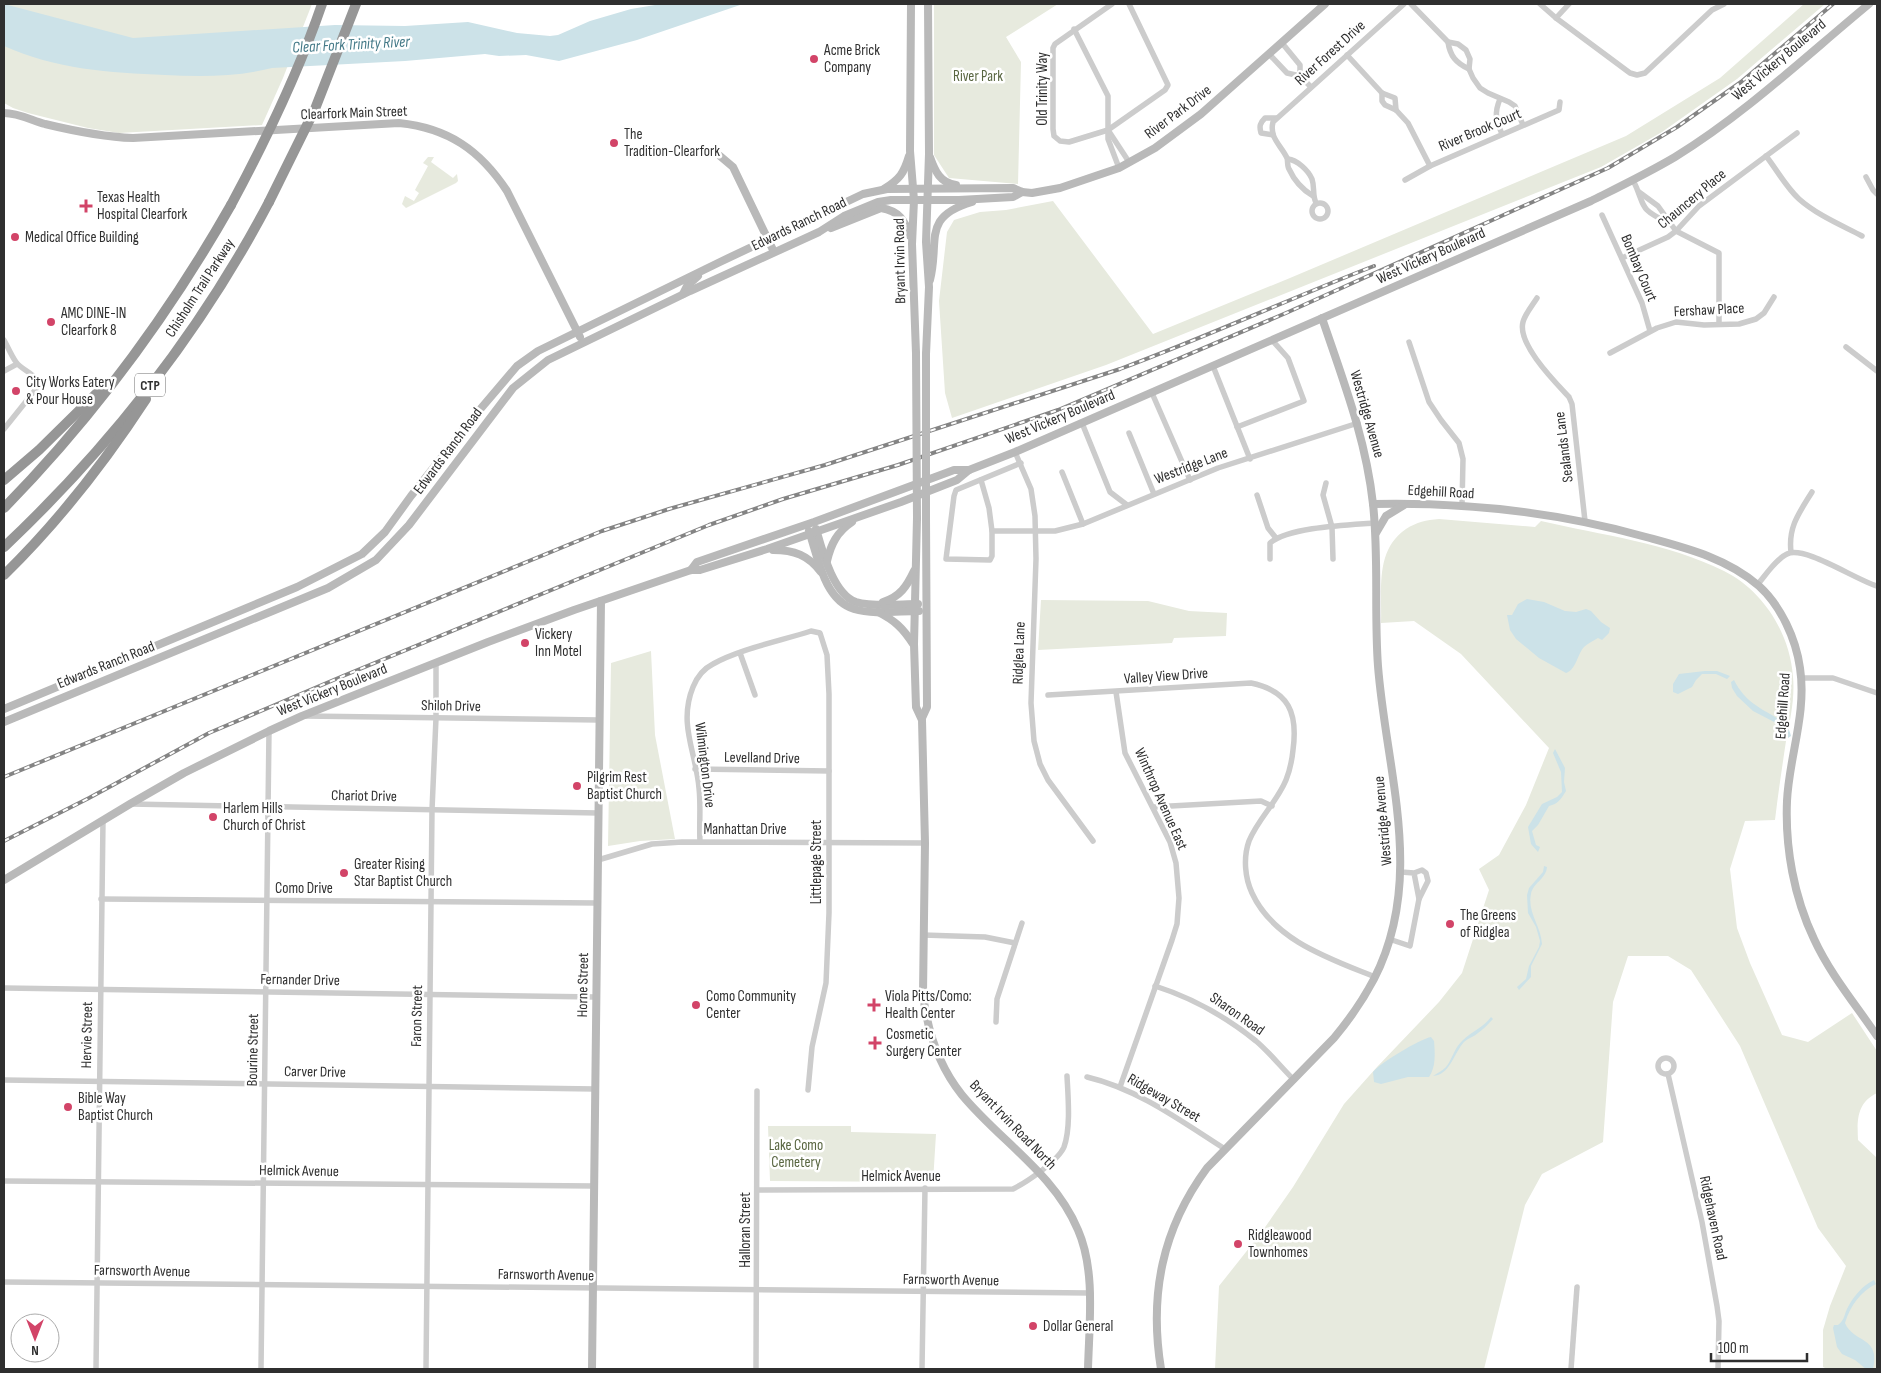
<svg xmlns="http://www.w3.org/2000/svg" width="1881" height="1373" font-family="'Sofia Sans Condensed',sans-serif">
<rect width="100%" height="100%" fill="#fff"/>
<g fill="#e7eade">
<path d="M4 4H312L283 78 262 125 119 133 88 128 28 113 13 108 4 103Z"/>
<path d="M934 4H1058L1006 37 1021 62 1018 184 949 178 934 155Z"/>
<path d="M1804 4H1825L1737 79 1662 132 1601 167 1106 365 952 418 945 393 939 301 947 232 954 220 980 212 1006 210 1053 201 1153 334 1290 278 1626 136 1720 78Z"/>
<path d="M428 157H434L431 162 453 178 457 174 458 181 456 183 406 208 402 204 405 196 414 201 419 193 415 190 428 166 423 163Z"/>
<path d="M1439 519 1535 527 1541 521C1601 535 1668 543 1724 571 1764 591 1790 634 1793 677 1795 699 1790 720 1786 741 1782 768 1778 794 1775 820L1745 821 1730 869 1737 928 1750 963 1782 1035 1808 1042 1852 1013 1877 1051V1093C1857 1103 1857 1119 1858 1140L1877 1158V1369H1827L1823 1367V1330L1830 1306 1846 1266 1818 1228 1740 1046 1691 970 1668 956H1628L1613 1002 1603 1142 1542 1174 1525 1205 1484 1369H1215L1219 1286 1261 1233 1293 1187 1344 1104 1377 1067 1439 1002 1462 973 1489 890 1479 869 1499 855 1526 805 1549 748 1461 654 1414 621 1381 623C1382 589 1375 550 1406 529 1417 522 1426 520 1439 519Z"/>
<path d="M1041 600 1148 601 1189 611 1227 613 1226 636 1174 638 1172 643 1038 650Z"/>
<path d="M651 651 655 735 675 839 640 841 608 846 611 663Z"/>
<path d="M768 1126H851V1132L936 1134 933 1182 770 1181Z"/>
</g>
<g fill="#cce2e8">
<path d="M4 4 133 38 335 25 405 26 468 22 517 33 550 36 558 35 590 21 631 9 661 4H743L637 40 559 61 526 55 499 56 485 54 405 61 272 68C237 77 201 77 165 75 110 73 55 69 4 46Z"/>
<path d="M1527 599 1544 602 1565 611 1576 612 1586 609 1591 611 1601 622 1610 628 1609 633 1602 640 1598 638C1593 641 1587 644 1584 647 1577 655 1576 670 1566 673L1539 658 1516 639 1510 630 1507 615H1512L1518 604Z"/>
<path d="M1705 671H1717L1730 676 1727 679 1716 674H1702L1696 680 1692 687 1678 694 1673 692V684L1679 674Z"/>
<path d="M1734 680C1739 690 1747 700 1757 706 1769 715 1788 720 1791 736L1788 738 1780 725 1753 711 1737 696 1732 688 1731 682Z"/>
<path d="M1555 749 1565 768 1564 782 1566 791C1561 799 1558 804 1549 806L1538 825 1532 831 1536 845 1540 847 1538 852 1531 844 1528 827 1542 804 1557 797 1562 792 1561 772 1553 753Z"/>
<path d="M1544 866 1547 867C1546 879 1533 883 1531 894 1527 912 1541 926 1542 944L1531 966V977L1519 990 1517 987 1526 979 1529 966 1539 947 1540 941 1536 927 1528 913 1527 895 1529 888 1543 872Z"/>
<path d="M1491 1017 1493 1019C1488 1024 1484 1029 1478 1033 1474 1037 1468 1038 1464 1042 1454 1053 1450 1075 1433 1076 1437 1073 1442 1071 1446 1067 1452 1060 1454 1048 1463 1040 1472 1031 1483 1028 1491 1017Z"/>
<path d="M1431 1037 1434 1041C1435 1053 1436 1067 1429 1077H1408L1381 1084 1374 1082 1373 1072C1380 1063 1420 1039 1431 1037Z"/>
<path d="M1874 1280 1876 1284C1861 1291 1850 1306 1845 1323 1853 1343 1881 1336 1873 1369H1866L1855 1360 1842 1354 1837 1347 1833 1328 1834 1325H1838C1845 1320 1844 1314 1848 1307 1853 1297 1863 1285 1874 1280Z"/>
</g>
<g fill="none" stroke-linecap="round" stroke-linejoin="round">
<g stroke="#ccc" stroke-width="5.5">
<path d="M1112 4 1055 44 1053 48V129L1054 136 1060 141 1069 142 1108 130 1165 90 1168 85 1129 4"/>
<path d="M1411 4 1448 42 1458 44 1466 50 1470 59 1469 69 1473 78 1480 88 1488 93 1509 102 1515 106 1523 125"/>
<path d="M1540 4 1556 18 1630 73 1637 75 1645 73 1712 10 1724 4"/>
<path d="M1556 18 1569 4"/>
<path d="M1074 29 1108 96V139L1119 168"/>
<path d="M1448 42C1450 56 1456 63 1469 69"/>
<path d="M1282 43 1300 65V76"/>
<path d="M1269 54 1287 73 1300 76 1311 87"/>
<path d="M1347 55 1382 93 1395 98 1396 110"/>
<path d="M1382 93V101L1385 105 1396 110 1408 123 1430 166"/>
<path d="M1500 99C1494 113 1496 120 1502 134"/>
<path d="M1108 130 1129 162"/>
<path d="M1273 135 1261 133C1259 126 1260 123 1265 118H1276"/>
<path d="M1766 156C1777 170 1786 187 1799 199 1817 215 1841 225 1862 236"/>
<path d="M1288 159C1297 160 1308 170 1312 179 1315 188 1312 194 1316 203"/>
<path d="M1866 177 1873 190 1877 194"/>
<path d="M1405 180 1430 166 1559 110 1560 102"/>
<path d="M1633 180C1646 206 1637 208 1667 222"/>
<path d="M1639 192 1658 206 1676 231 1719 253V323"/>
<path d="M1313 196C1303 190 1294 180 1289 169 1287 166 1288 161 1287 158 1281 145 1269 138 1273 122L1404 4"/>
<circle cx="1320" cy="211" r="8"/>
<path d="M1602 215 1642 303 1650 331"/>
<path d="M1622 258 1668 237 1676 231 1699 206 1797 133"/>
<path d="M1537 298C1532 306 1525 314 1523 322 1517 344 1555 382 1569 397L1572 404 1585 521"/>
<path d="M4 340C8 347 11 355 16 362 23 372 41 374 36 389L4 429"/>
<path d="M1409 342 1429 402 1441 420 1459 443 1463 459 1462 506"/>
<path d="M1846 347 1877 371"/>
<path d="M1610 353 1657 328 1676 322 1704 325 1739 324 1756 319 1764 313 1774 297"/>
<path d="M1213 366 1250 459"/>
<path d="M4 371 17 364"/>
<path d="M1152 393 1190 480"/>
<path d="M1082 423 1110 492 1127 505"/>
<path d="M1237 427 1304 401 1288 358 1272 340"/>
<path d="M1129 433 1154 494"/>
<path d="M1015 452 1031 489 1035 516 1036 559 1031 703 1034 741 1040 764 1048 780 1093 841"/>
<path d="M1021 463 956 490 954 496 946 559 990 560 992 556V531H1055L1083 524 1218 468 1358 423"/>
<path d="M1062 472 1083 524"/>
<path d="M981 480 989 508 992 531"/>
<path d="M1326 483 1323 495 1332 527 1333 559"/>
<path d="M1257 495 1268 528 1276 538"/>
<path d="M1791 552C1788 527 1799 513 1812 492"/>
<path d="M1270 559V543C1289 527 1348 525 1374 523"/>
<path d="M1757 585C1766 575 1775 560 1787 554 1804 545 1856 580 1877 586"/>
<path d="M740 653 755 695"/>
<path d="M1801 678H1833L1877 693"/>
<path d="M1116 692 1125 753 1170 842 1176 863 1179 898 1177 924 1172 940 1120 1087"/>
<path d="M1048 695 1251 683C1289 691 1298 713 1293 750 1292 760 1290 770 1286 780 1277 802 1258 819 1249 841 1243 858 1245 878 1252 893 1274 941 1331 959 1375 977"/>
<path d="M304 716 599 720"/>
<path d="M695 769 829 771"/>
<path d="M131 804 598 813"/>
<path d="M1153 807 1261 801 1272 806"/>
<path d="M700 842C699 824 701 806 699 788 696 752 678 724 693 687 697 677 703 669 713 664 740 649 780 641 811 631L820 633 827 655 829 694V913L826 983 812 1047 808 1090"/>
<path d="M598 860 652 844 682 842 925 843"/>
<path d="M1401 872 1414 873 1422 870 1426 873 1428 881 1419 899 1414 873"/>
<path d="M101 899 597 903"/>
<path d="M923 935 985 937 1015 943"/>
<path d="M1389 939 1410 946 1419 899"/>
<path d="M1155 986C1193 998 1225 1016 1256 1041 1269 1052 1281 1067 1294 1080"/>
<path d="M4 988 596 997"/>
<path d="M996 1022 997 999 1022 923"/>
<circle cx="1666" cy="1066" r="8"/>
<path d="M1668 1074 1702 1222 1717 1306 1719 1321 1718 1369"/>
<path d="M1087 1077C1138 1089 1181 1121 1225 1149"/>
<path d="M4 1080 595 1089"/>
<path d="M4 1181 594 1186"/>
<path d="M757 1190 1013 1189C1027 1182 1058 1161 1064 1147 1071 1128 1068 1096 1067 1076"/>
<path d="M4 1282 1089 1293"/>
<path d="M96 1369 103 820"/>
<path d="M261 1369 269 731"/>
<path d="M426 1369 432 810 436 718V664"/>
<path d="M756 1369 757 1091"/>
<path d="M922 1369 925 1188"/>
<path d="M1571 1369 1577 1287"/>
</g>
<g stroke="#b9b9b9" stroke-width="8">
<path d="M911 4 910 151 914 200 912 244 916 353"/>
<path d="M4 113C18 113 31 120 45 124 74 131 103 137 133 138L399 123C448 128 480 150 507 191L580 337"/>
<path d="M720 156 733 167 774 252"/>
<path d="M930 157C935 171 940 183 956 185"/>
<path d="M884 189C900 179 904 173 909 156"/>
<path d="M831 228 881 208C899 211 905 220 910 236"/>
<path d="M930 280C940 241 921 217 972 202"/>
<path d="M683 294 687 286 698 276"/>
<path d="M926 354 929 287 926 242 929 154 928 4"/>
<path d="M1373 504C1465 502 1557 512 1646 537 1686 548 1727 558 1759 586 1781 606 1796 639 1800 668 1807 713 1789 757 1787 801 1785 848 1794 897 1814 939 1830 974 1856 1005 1877 1036"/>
<path d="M917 518 914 644 916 707 922 720 925 843 923 993C927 1031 938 1065 962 1095 1000 1141 1054 1173 1078 1230 1096 1271 1089 1325 1088 1369"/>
<path d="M816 529C822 550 833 594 856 602 873 607 900 604 918 604"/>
<path d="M809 531C818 557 824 600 854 609 873 615 899 611 919 611"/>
<path d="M1376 533 1386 516 1404 505"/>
<path d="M773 550C794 550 808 555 821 572"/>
<path d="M827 561C831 544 837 532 852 522"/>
<path d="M691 570 697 562 814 522 954 470H969"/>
<path d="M883 602C900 597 907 586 914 571"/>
<path d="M878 612C894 620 903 628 913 644"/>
<path d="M4 709 297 587 362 554 385 532 411 496 477 413 517 366 538 351 720 262 863 194 887 189 1013 188 1022 192 1032 193 1060 188 1119 168 1155 148 1201 114 1325 4"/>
<path d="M922 718 927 707 926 517"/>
<path d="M4 722 328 588 376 560 409 525 513 388 548 360 690 291 819 232 844 216 878 202 891 200H959L1013 197 1022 192"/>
<path d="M4 880 130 804 184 773 269 731 302 716 488 642 574 610 691 570H700L767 549 901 502 957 480 969 470 1015 452 1591 201C1619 187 1648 173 1675 157 1745 114 1806 56 1869 4"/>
<path d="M592 1369 601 601"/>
<path d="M1161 1369C1149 1295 1162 1229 1207 1168L1334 1038C1349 1020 1363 1000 1374 979 1426 878 1386 771 1378 666 1374 612 1379 558 1373 504 1366 439 1343 380 1322 318"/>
</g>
<g stroke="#969696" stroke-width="10">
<path d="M4 480 39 450 101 389"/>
<path d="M4 508C93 417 168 316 231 205"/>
<path d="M4 547C110 447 201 331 269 202"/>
<path d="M4 575C58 522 105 462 146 399"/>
</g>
<g stroke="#848484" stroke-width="4">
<g id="rail">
<path d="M4 777 602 531 669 509 825 465 1120 369C1206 337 1289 299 1374 266"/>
<path d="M4 841 89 798 209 733 343 676 709 525 783 499 898 465 1058 410 1286 313 1608 168 1677 127 1741 82 1833 4"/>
</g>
</g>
<use href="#rail" stroke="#fff" stroke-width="2" stroke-dasharray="5.5" stroke-linecap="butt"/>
<g stroke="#b9b9b9" stroke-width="8">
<path d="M916 353 917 518"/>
<path d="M926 354V517"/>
</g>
<g stroke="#969696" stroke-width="10">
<path d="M269 202 315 109 356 4"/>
<path d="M231 205C266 140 298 74 322 4"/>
</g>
</g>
<g fill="#d24468" stroke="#fff" stroke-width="2">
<circle cx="814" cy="59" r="5"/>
<circle cx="614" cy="143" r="5"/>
<path d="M83.5 198.5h5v5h5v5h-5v5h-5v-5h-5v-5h5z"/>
<circle cx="15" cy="237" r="5"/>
<circle cx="51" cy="322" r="5"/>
<circle cx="16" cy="391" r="5"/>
<circle cx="525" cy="643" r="5"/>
<circle cx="577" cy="786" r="5"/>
<circle cx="213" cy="817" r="5"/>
<circle cx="344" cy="873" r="5"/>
<circle cx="1450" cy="924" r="5"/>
<circle cx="696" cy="1005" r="5"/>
<path d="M871.5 997.5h5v5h5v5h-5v5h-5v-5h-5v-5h5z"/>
<path d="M872.5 1035.5h5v5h5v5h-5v5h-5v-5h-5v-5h5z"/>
<circle cx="68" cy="1107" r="5"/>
<circle cx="1238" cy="1244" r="5"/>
<circle cx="1033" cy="1326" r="5"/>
</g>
<g text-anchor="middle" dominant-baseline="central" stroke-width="5" stroke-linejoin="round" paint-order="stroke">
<rect fill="#fff" stroke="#6d6d6d" stroke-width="1" x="135" y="373.5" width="30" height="23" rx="4"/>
<g font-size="14" font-weight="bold" fill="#2f2f2f">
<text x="150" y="385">CTP</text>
</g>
<g font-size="15" fill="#2f2f2f" stroke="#fff" text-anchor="start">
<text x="824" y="50">Acme Brick<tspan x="824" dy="17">Company</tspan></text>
<text x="624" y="134">The<tspan x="624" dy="17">Tradition-Clearfork</tspan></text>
<text x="97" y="197">Texas Health<tspan x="97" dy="17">Hospital Clearfork</tspan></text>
<text x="25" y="237">Medical Office Building</text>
<text x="61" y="313">AMC DINE-IN<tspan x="61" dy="17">Clearfork 8</tspan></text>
<text x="26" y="382">City Works Eatery<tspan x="26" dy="17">&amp; Pour House</tspan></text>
<text x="535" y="634">Vickery<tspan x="535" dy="17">Inn Motel</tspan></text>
<text x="587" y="777">Pilgrim Rest<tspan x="587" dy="17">Baptist Church</tspan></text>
<text x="223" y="808">Harlem Hills<tspan x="223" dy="17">Church of Christ</tspan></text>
<text x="354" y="864">Greater Rising<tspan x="354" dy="17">Star Baptist Church</tspan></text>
<text x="1460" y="915">The Greens<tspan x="1460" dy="17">of Ridglea</tspan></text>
<text x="706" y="996">Como Community<tspan x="706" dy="17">Center</tspan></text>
<text x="885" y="996">Viola Pitts/Como:<tspan x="885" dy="17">Health Center</tspan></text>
<text x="886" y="1034">Cosmetic<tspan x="886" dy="17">Surgery Center</tspan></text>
<text x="78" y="1098">Bible Way<tspan x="78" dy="17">Baptist Church</tspan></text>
<text x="1248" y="1235">Ridgleawood<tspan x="1248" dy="17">Townhomes</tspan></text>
<text x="1043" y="1326">Dollar General</text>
</g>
<g font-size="15" fill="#2f2f2f" stroke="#fff">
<text transform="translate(1330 53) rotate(-42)">River Forest Drive</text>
<text transform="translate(1779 60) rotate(-40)">West Vickery Boulevard</text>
<text transform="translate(1042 89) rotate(-90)">Old Trinity Way</text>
<text transform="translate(1178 112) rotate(-37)">River Park Drive</text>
<text transform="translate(354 113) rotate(-2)">Clearfork Main Street</text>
<text transform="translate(1480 130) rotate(-23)">River Brook Court</text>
<text transform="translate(1692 199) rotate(-40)">Chauncery Place</text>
<text transform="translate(799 224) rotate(-26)">Edwards Ranch Road</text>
<text transform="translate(1431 256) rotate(-24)">West Vickery Boulevard</text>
<text transform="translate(900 261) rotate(-91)">Bryant Irvin Road</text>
<text transform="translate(1639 268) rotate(67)">Bombay Court</text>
<text transform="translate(200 288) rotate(-57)">Chisholm Trail Parkway</text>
<text transform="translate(1709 310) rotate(-3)">Fershaw Place</text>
<text transform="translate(1367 414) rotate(74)">Westridge Avenue</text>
<text transform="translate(1060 417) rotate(-23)">West Vickery Boulevard</text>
<text transform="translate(1564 447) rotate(-97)">Sealands Lane</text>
<text transform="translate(448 451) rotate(-53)">Edwards Ranch Road</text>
<text transform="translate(1191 466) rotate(-21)">Westridge Lane</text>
<text transform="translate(1441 492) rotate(3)">Edgehill Road</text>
<text transform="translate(1019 653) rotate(-88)">Ridglea Lane</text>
<text transform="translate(106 665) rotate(-22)">Edwards Ranch Road</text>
<text transform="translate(1166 676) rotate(-4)">Valley View Drive</text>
<text transform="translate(332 690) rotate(-22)">West Vickery Boulevard</text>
<text transform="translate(451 706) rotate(1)">Shiloh Drive</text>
<text transform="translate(1783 706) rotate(-86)">Edgehill Road</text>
<text transform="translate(762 758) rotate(1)">Levelland Drive</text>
<text transform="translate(705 765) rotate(83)">Wilmington Drive</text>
<text transform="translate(364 796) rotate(1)">Chariot Drive</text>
<text transform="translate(1161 799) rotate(66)">Winthrop Avenue East</text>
<text transform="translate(1383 821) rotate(-95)">Westridge Avenue</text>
<text x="745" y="829">Manhattan Drive</text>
<text transform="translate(816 862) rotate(-90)">Littlepage Street</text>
<text x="304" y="888">Como Drive</text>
<text transform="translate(300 980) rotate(1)">Fernander Drive</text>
<text transform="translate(583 985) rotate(-89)">Horne Street</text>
<text transform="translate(1237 1014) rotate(35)">Sharon Road</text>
<text transform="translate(417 1016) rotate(-89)">Faron Street</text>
<text transform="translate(87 1035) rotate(-89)">Hervie Street</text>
<text transform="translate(253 1050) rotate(-89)">Bourine Street</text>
<text transform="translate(315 1072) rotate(1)">Carver Drive</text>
<text transform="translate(1164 1098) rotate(30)">Ridgeway Street</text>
<text transform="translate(1013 1125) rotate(46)">Bryant Irvin Road North</text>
<text transform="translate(299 1171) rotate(1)">Helmick Avenue</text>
<text x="901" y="1176">Helmick Avenue</text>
<text transform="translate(1713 1218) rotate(78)">Ridgehaven Road</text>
<text transform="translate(745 1230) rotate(-90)">Halloran Street</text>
<text transform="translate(142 1271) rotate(1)">Farnsworth Avenue</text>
<text transform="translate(546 1275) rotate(1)">Farnsworth Avenue</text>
<text transform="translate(951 1280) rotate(1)">Farnsworth Avenue</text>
</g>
<g font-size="15" fill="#596641" stroke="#fff">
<text x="978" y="76">River Park</text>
<text x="796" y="1145">Lake Como<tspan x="796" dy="17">Cemetery</tspan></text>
</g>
<g font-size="16" font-style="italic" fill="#457a88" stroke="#fff">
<text transform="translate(351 45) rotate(-3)">Clear Fork Trinity River</text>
</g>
</g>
<rect width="1881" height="1373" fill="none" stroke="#2f2f2f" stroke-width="10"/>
<g transform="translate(35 1338) rotate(180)"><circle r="24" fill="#ffffff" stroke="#acacac"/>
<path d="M0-4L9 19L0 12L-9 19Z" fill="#d24468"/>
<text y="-8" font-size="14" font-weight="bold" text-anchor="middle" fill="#2f2f2f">N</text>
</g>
<path d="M1711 1353v8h96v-8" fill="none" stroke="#2f2f2f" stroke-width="2.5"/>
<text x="1718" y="1353" font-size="15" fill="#2f2f2f" stroke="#ffffff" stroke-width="4" paint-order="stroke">100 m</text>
</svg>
